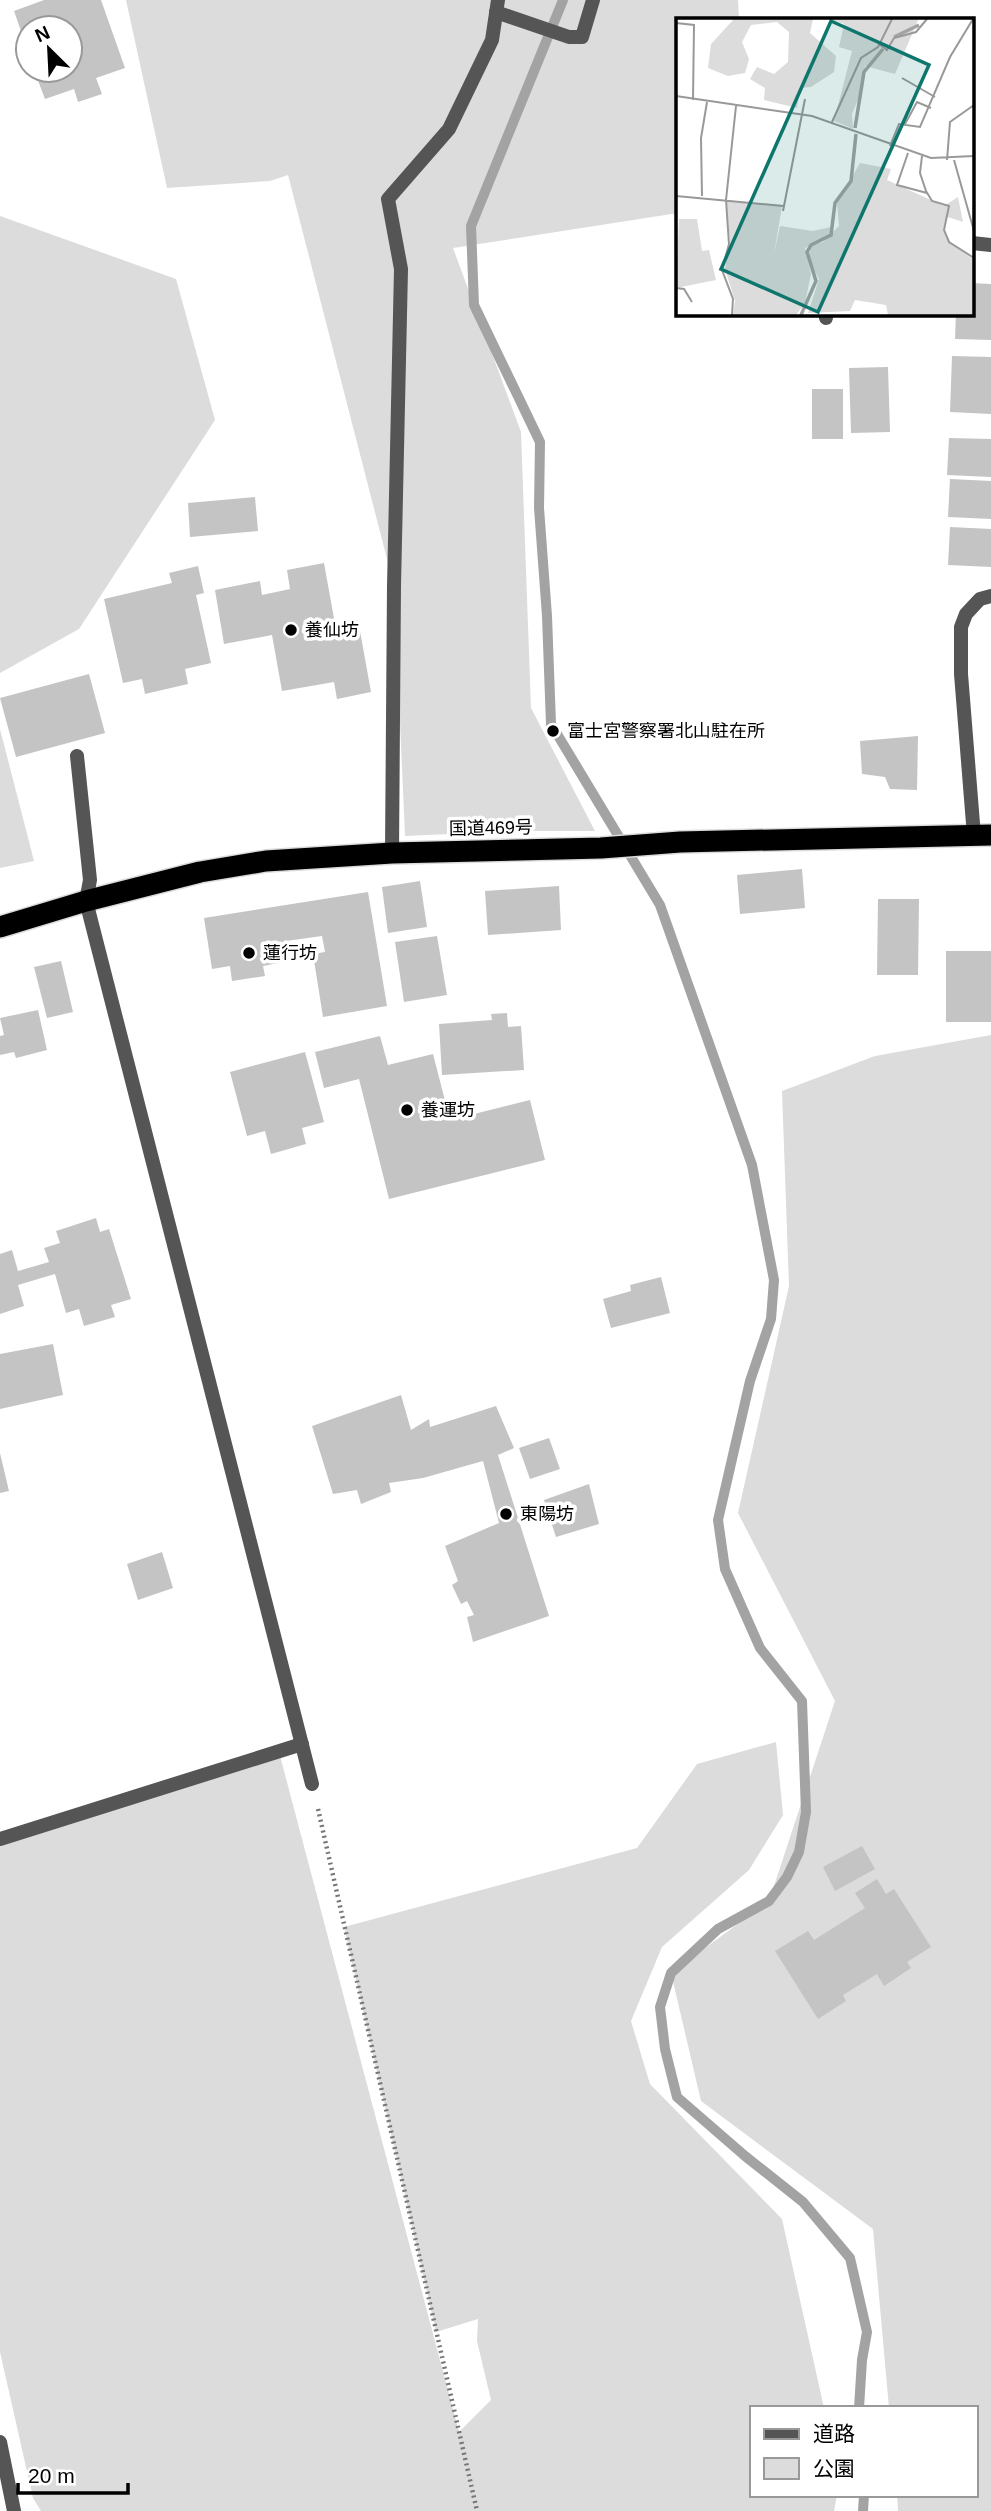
<svg xmlns="http://www.w3.org/2000/svg" width="991" height="2511" font-family="Arial,'Noto Sans JP',sans-serif">
<rect width="100%" height="100%" fill="#fff"/>
<g fill="#dcdcdc">
<path d="M126 0H738L739 19H678V213L453 248 521 432 531 708 595 831H517L405 836 394 586 288 175 270 181 167 188Z"/>
<path d="M0 216 176 279 215 420 79 629 0 673Z"/>
<path d="M0 729 34 861 0 868Z"/>
<path d="M991 1035V2511H898L897 2495H975V2408H889L873 2229 701 2101 671 1973 769 1901 835 1701 738 1513 789 1286 782 1091 875 1056Z"/>
<path d="M776 1742 783 1815 749 1870 662 1947 631 2021 650 2084 782 2219 824 2408H751V2495H837L834 2511H41L33 2498 0 2352V1839L279 1752 459 2432 491 2400 477 2341 478 2319 436 2332 344 1927 637 1848 697 1764Z"/>
</g>
<g fill="none" stroke-linecap="round" stroke-linejoin="round">
<g stroke="#a3a3a3" stroke-width="10">
<path d="M563 0 471 226 474 305 540 442 539 508 547 616 551 724 660 905 752 1165 774 1280 771 1319 750 1381 718 1520 725 1569 760 1648 802 1701 806 1812 799 1852 787 1877 769 1901 718 1929 671 1973 660 2007 665 2049 677 2097 745 2156 803 2202 850 2258 867 2332 862 2360 859 2408"/>
<path d="M863 2511 864 2495"/>
</g>
</g>
<g fill="#c4c4c4">
<path d="M44 0H101L125 68 96 78 102 94 78 102 74 89 45 99 34 70H70V28H28V51L14 11Z"/>
<path d="M972 283 991 284V340L955 339 956 313H972Z"/>
<path d="M952 356 991 357V414L950 412Z"/>
<path d="M888 367 890 432 851 433 849 368Z"/>
<rect x="812" y="389" width="31" height="50"/>
<path d="M949 438 991 439V477L947 475Z"/>
<path d="M950 479 991 481V519L948 517Z"/>
<path d="M255 497 258 531 190 537 188 503Z"/>
<path d="M950 527 991 529V567L948 565Z"/>
<path d="M324 563 335 624 358 620 371 692 337 699 334 682 282 691 272 635 224 644 215 590 260 581 262 595 290 589 287 570Z"/>
<path d="M198 566 204 593 196 595 211 663 185 669 188 684 145 694 142 679 123 683 104 599 172 583 169 573Z"/>
<path d="M89 674 105 733 16 757 0 698Z"/>
<path d="M918 736 917 790 890 789 885 777 862 774 860 741Z"/>
<path d="M802 869 805 908 740 914 737 875Z"/>
<path d="M420 881 427 927 388 933 382 887Z"/>
<path d="M559 886 561 930 488 935 485 891Z"/>
<path d="M368 892 387 1006 323 1017 313 954 325 952 322 936 286 941 289 961 263 966 265 976 232 981 230 966 212 969 204 918Z"/>
<path d="M878 899H919L918 975H877Z"/>
<path d="M437 936 447 995 404 1002 395 942Z"/>
<rect x="946" y="951" width="45" height="71"/>
<path d="M61 961 73 1012 47 1018 34 967Z"/>
<path d="M38 1010 47 1050 16 1058 14 1052 0 1055V1036L4 1035 0 1018Z"/>
<path d="M507 1013 508 1027 521 1026 524 1070 442 1075 439 1024 492 1020 491 1014Z"/>
<path d="M380 1036 388 1065 433 1054 450 1120 530 1100 545 1160 389 1199 359 1079 324 1088 315 1052Z"/>
<path d="M305 1052 324 1122 302 1128 306 1144 271 1154 265 1131 247 1136 230 1072Z"/>
<path d="M96 1218 100 1232 109 1229 131 1299 111 1305 115 1317 84 1326 79 1309 66 1313 55 1274 18 1285 24 1306 0 1314V1254L12 1250 18 1271 49 1262 44 1248 60 1243 56 1231Z"/>
<path d="M661 1277 670 1313 611 1328 603 1299 631 1291 630 1285Z"/>
<path d="M53 1344 63 1395 0 1409V1354Z"/>
<path d="M401 1395 411 1430 429 1419 430 1427 496 1406 514 1448 498 1455 549 1616 473 1642 467 1617 474 1615 467 1601 461 1604 452 1585 458 1581 445 1546 499 1523 483 1461 423 1478 389 1483 391 1492 361 1504 357 1490 333 1494 312 1426Z"/>
<path d="M549 1438 560 1469 530 1479 519 1448Z"/>
<path d="M0 1453 9 1491 0 1493Z"/>
<path d="M589 1484 599 1524 556 1537 544 1500Z"/>
<path d="M162 1552 173 1588 138 1600 127 1564Z"/>
<path d="M862 1846 875 1869 835 1891 823 1867Z"/>
<path d="M877 1879 886 1894 894 1889 931 1947 907 1962 911 1968 884 1986 877 1974 843 1995 846 2001 818 2019 775 1951 808 1931 814 1940 865 1908 855 1893Z"/>
</g>
<g fill="none" stroke-linecap="round" stroke-linejoin="round">
<g stroke="#dbdbdb" stroke-width="24">
<path id="highway" d="M0 927 86 901 200 872 266 861 392 853 601 848 680 842 991 835"/>
</g>
<path stroke="#777" stroke-width="4.5" stroke-dasharray="2 3.5" stroke-linecap="butt" d="M318 1809 477 2511"/>
<g stroke="#555" stroke-width="14">
<path d="M496 12 569 37H582L593 0"/>
<path d="M77 756 90 880 86 901 312 1784"/>
</g>
<g stroke="#555" stroke-width="14">
<path d="M972 243 991 245"/>
<path d="M825 313 826 318"/>
<path d="M974 836 961 674V627L966 614 980 599 991 596"/>
<path d="M392 853 394 586 401 269 388 199 449 129 492 40 498 0"/>
<path d="M0 1839 302 1744"/>
<path d="M0 2442 14 2511"/>
</g>
<use href="#highway" stroke="#000" stroke-width="21"/>
</g>
<g fill="#000" stroke="#fff" stroke-width="2.5">
<circle cx="291" cy="630" r="7"/>
<circle cx="553" cy="731" r="7"/>
<circle cx="249" cy="953" r="7"/>
<circle cx="407" cy="1110" r="7"/>
<circle cx="506" cy="1514" r="7"/>
</g>
<g text-anchor="middle" dominant-baseline="central" stroke-width="7" stroke-linejoin="round" paint-order="stroke">
<g font-size="18" fill="#000" stroke="#fff" text-anchor="start">
<text x="305" y="630">養仙坊</text>
<text x="567" y="731">富士宮警察署北山駐在所</text>
<text x="263" y="953">蓮行坊</text>
<text x="421" y="1110">養運坊</text>
<text x="520" y="1514">東陽坊</text>
</g>
<g font-size="18" fill="#000" stroke="#fff">
<text transform="translate(491 828) rotate(-1)">国道469号</text>
</g>
</g>
<g transform="translate(676 18)">
<rect width="298" height="298" fill="#fff"/>
<path d="M58 1H137L134 15 160 38 158 54 135 69 124 70 121 90 88 82 89 70 74 61 81 49 98 56 112 44 113 14 101 4 75 7 66 24 73 41 69 55 52 58 32 50 35 26ZM154 1 242 2 219 56 189 48 187 69 176 96 177 111 158 103 176 33 163 29 168 6ZM184 145 215 151 211 162 268 188 282 179 287 204 272 199 267 211 276 227 297 241V297H212L210 287 179 282 174 293 132 295 143 261 132 241 135 227 147 224 163 208 161 185ZM50 182 106 188 98 236 104 208 137 213 155 209 153 217 129 230 135 256 129 285 120 297H57L59 283 49 251 54 222ZM3 201H21L26 233 33 232 40 262 0 270Z" fill="#dcdcdc"/>
<path fill="none" stroke="#a3a3a3" stroke-width="3.5" d="M218 19 243 7M179 110 188 54 207 31M125 297 140 263 131 234 135 227 155 217 159 185 175 163 180 116"/>
<path fill="none" stroke="#999" stroke-width="2" d="M0 5 18 7 17 82M203 26 211 32 218 20 240 14 251 1M226 60 259 79M0 78 136 98 255 140 298 138M156 104 185 40 202 29 216 1M229 106 241 84 255 90M214 128 223 106 244 109 274 39 297 1M232 135 221 167 251 175M246 138 244 155 250 173 256 183 273 188 268 212 273 224 298 240M271 142 274 104 298 87M278 142 298 213M0 178 108 188M26 178 25 120 31 84M107 193 129 81M0 270 8 271 16 284M56 297 57 281 46 252 53 226 50 182 60 88"/>
<path fill="#0f766e" fill-opacity="0.15" stroke="#0f766e" stroke-width="3.5" d="M155 3 253 47 142 294 45 251Z"/>
<rect width="298" height="298" fill="none" stroke="#000" stroke-width="3.5"/>
</g>
<rect x="750" y="2406" width="228" height="91" fill="#ffffff" stroke="#999999" stroke-width="2"/>
<rect x="764" y="2429" width="35" height="10" fill="#555555" stroke="#999999" stroke-width="2"/>
<text x="813" y="2441" font-size="21" fill="#000000">道路</text>
<rect x="764" y="2458" width="35" height="21" fill="#dcdcdc" stroke="#999999" stroke-width="2"/>
<text x="813" y="2476" font-size="21" fill="#000000">公園</text>
<g transform="translate(49 49) rotate(336)"><circle r="33" fill="#ffffff" stroke="#999999" stroke-width="2"/>
<path d="M0-5L12 26L0 18L-12 26Z" fill="#000000"/>
<text y="-10" font-size="19" font-weight="bold" text-anchor="middle" fill="#000000">N</text>
</g>
<path d="M18 2483v10h110v-10" fill="none" stroke="#000000" stroke-width="3.5"/>
<text x="28" y="2483" font-size="21" fill="#000000" stroke="#ffffff" stroke-width="5" paint-order="stroke">20 m</text>
</svg>
